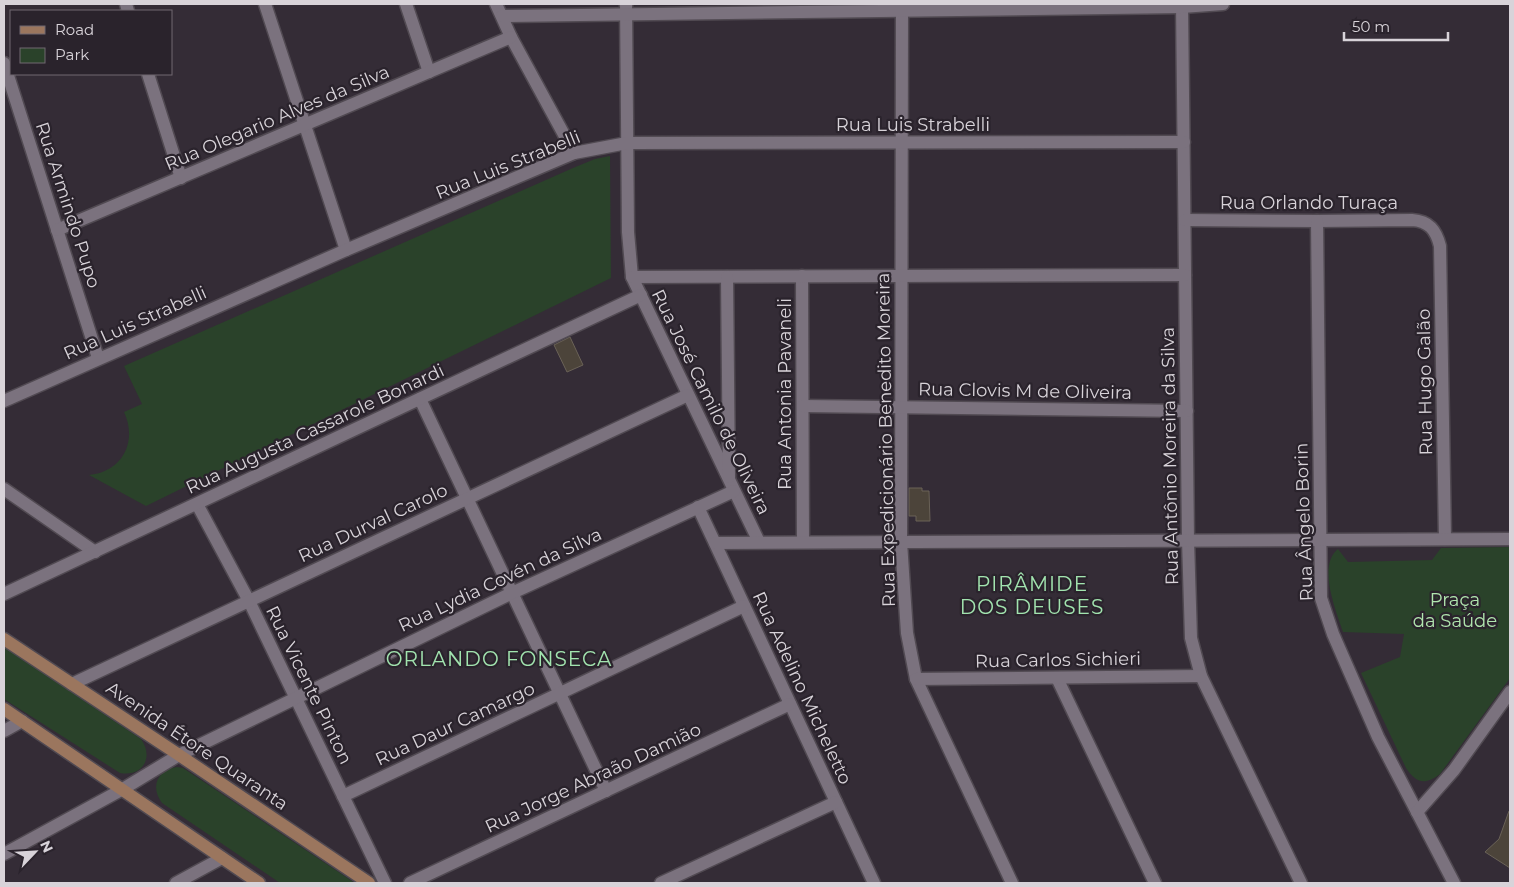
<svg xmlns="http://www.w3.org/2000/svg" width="1514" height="887" font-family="Montserrat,sans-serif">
<rect width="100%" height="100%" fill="#342c36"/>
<g fill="#2a422a">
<path d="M610 156 611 278 146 506 89 475C122 472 138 442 124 412L142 404 124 366 573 168 595 159Z"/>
<path d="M1510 547V678L1440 774C1425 785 1417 784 1406 768L1361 673 1400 657 1404 634 1343 632C1336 610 1317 566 1338 549L1348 562 1432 560 1441 548Z"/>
<path d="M4 647 141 739C154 757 143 777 120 773L4 699Z"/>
<path d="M177 767 183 768 355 883H280L162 803C150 787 157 770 177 767Z"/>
</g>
<g fill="#4c443a" stroke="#6a6257">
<path d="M570 337 583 365 567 372 554 345Z"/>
<path d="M909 488H922V491H929L930 521H916V516H909Z"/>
<path d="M1509 811H1510V868L1485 852 1499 839Z"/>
</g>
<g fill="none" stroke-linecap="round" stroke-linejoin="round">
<g stroke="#514a52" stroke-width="15">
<g id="street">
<path d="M126 4 128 11"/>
<path d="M265 4 346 250"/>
<path d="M406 4 429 72"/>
<path d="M496 4 511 37 574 153"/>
<path d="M626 4 628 232 632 277 759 542"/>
<path d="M902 4 901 542 907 633 916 679 1012 883"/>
<path d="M1182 4 1188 540 1191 638 1201 676 1301 883"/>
<path d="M502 16 1182 7 1223 4"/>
<path d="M4 63 98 358"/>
<path d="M148 74 181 178"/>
<path d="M1185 220 1317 221 1412 220C1429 221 1436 230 1440 246L1445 539"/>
<path d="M1317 221 1321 598 1333 634 1378 737 1454 883"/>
<path d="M57 230 511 37"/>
<path d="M802 276 803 542"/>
<path d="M632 277 1185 275"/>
<path d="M727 277 729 477"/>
<path d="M420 399 606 791"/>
<path d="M4 401 346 250 574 153 627 143 1184 142"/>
<path d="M803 406 1187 411"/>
<path d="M4 489 95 552"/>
<path d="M197 504 249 601 385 883"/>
<path d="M698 507 874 883"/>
<path d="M715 543 1510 539"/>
<path d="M4 594 641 295"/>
<path d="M1057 678 1155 883"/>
<path d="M916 679 1201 676"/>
<path d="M72 684 688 395"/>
<path d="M4 731 22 721"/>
<path d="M343 796 744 606"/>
<path d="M1417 812 1454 770 1510 692"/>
<path d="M4 854 123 789 179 755 512 593 734 491"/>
<path d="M176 883 222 858"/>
<path d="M410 883 790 704"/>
<path d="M661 883 836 802"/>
</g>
</g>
<g stroke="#514a52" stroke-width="15">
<g id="secondary">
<path d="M4 639 179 755 369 883"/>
<path d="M4 709 259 883"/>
</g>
</g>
<use href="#street" stroke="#7b727e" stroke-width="12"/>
<use href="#secondary" stroke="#9b765e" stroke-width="12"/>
</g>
<g text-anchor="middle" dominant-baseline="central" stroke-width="4.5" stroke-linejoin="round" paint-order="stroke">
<g font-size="18" fill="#d8d3d9" stroke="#2a232c">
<text transform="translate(277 118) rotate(-23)">Rua Olegario Alves da Silva</text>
<text x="913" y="125">Rua Luis Strabelli</text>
<text transform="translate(508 165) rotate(-22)">Rua Luis Strabelli</text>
<text x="1309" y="203">Rua Orlando Turaça</text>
<text transform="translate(68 205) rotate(72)">Rua Armindo Pupo</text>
<text transform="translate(135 323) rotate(-24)">Rua Luis Strabelli</text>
<text transform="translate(1425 382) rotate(-91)">Rua Hugo Galão</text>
<text transform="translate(1025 391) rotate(1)">Rua Clovis M de Oliveira</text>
<text transform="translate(785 394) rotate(-90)">Rua Antonia Pavaneli</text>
<text transform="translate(711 402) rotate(64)">Rua José Camilo de Oliveira</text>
<text transform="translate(315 429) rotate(-25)">Rua Augusta Cassarole Bonardi</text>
<text transform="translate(886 440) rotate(-91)">Rua Expedicionário Benedito Moreira</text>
<text transform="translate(1170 456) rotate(-91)">Rua Antônio Moreira da Silva</text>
<text transform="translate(1304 522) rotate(-92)">Rua Ângelo Borin</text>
<text transform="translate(373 523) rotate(-25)">Rua Durval Carolo</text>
<text transform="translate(500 580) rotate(-25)">Rua Lydia Covén da Silva</text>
<text transform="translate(1058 660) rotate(-1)">Rua Carlos Sichieri</text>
<text transform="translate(309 685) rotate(64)">Rua Vicente Pinton</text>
<text transform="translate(802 688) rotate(65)">Rua Adelino Micheletto</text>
<text transform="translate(455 724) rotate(-25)">Rua Daur Camargo</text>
<text transform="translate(197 746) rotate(34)">Avenida Étore Quaranta</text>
<text transform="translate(593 778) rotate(-25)">Rua Jorge Abraão Damião</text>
</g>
<g font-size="18" fill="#b0e5ae" stroke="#2a232c">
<text x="1455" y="600">Praça<tspan x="1455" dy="21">da Saúde</tspan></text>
</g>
<g font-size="20" letter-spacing="1" fill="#a2e4af" stroke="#2a232c">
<text x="1032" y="584">PIRÂMIDE<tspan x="1032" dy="23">DOS DEUSES</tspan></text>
<text x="499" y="659">ORLANDO FONSECA</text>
</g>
</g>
<rect width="1514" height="887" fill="none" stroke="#d8d3d9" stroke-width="10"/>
<rect x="10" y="10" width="162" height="65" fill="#2a232c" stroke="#706971"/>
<rect x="20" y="26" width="25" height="8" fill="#9b765e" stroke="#706971"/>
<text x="55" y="35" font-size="15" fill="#d8d3d9">Road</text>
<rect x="20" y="48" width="25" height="15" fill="#2a422a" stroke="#706971"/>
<text x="55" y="60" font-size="15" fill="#d8d3d9">Park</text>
<g transform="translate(35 852) rotate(65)" stroke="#2a232c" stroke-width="4" paint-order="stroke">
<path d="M0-4L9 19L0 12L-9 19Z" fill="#d8d3d9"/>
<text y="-8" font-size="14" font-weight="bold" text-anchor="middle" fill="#d8d3d9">N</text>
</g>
<path d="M1344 32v8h104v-8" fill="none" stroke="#d8d3d9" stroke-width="2.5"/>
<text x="1352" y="32" font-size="15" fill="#d8d3d9" stroke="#2a232c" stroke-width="4" paint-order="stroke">50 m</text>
</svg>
